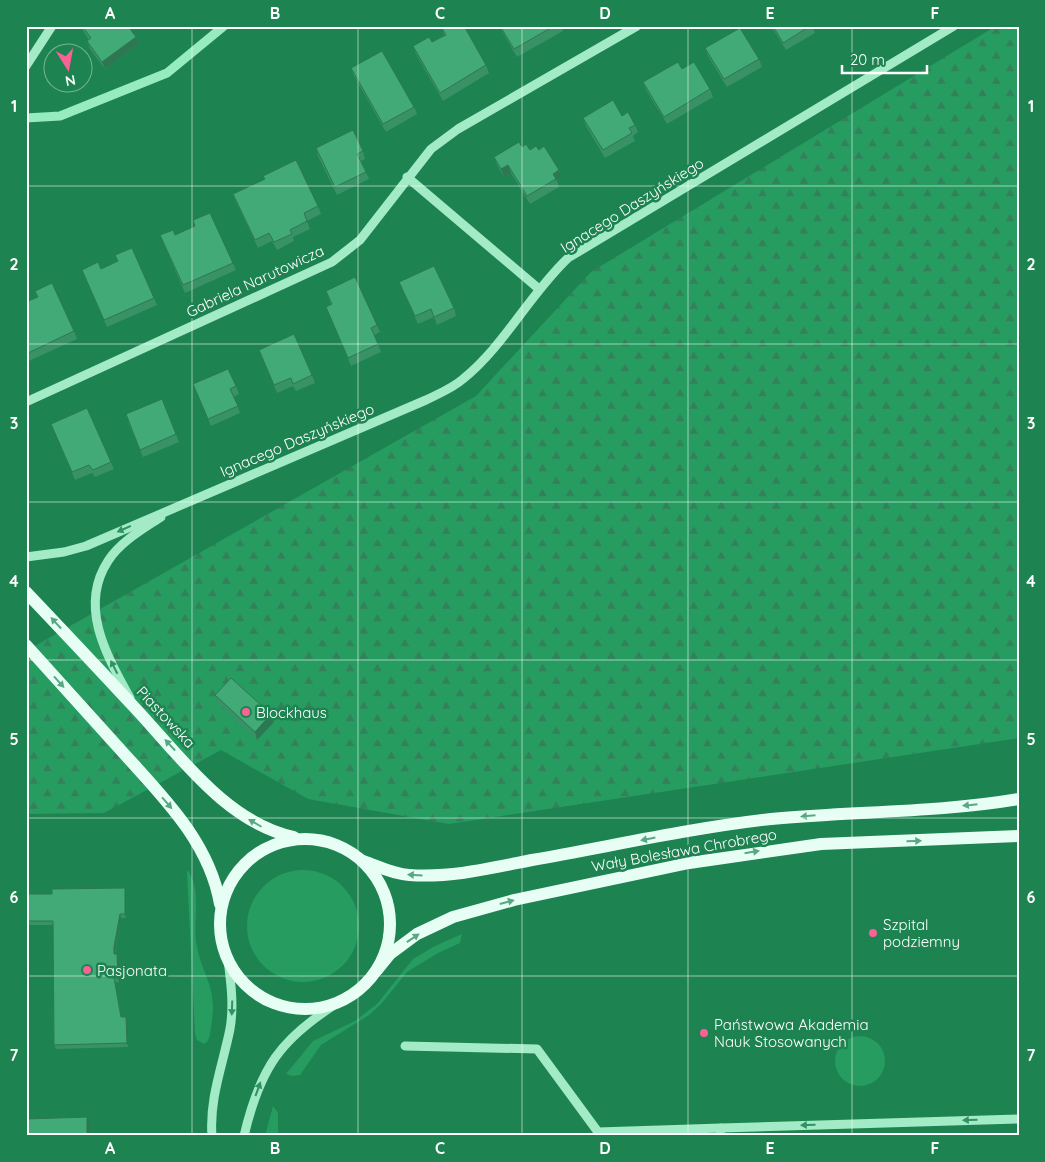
<svg xmlns="http://www.w3.org/2000/svg" width="1045" height="1162" font-family="Quicksand,sans-serif">
<defs>
<pattern id="forest-firs" width="22" height="20" patternUnits="userSpaceOnUse" patternTransform="scale(1.25)"><rect width="22" height="20" fill="#269c61"/><path d="M5 1l3.5 6h-7zM16 11l3.5 6h-7z" fill="#33805a"/></pattern>
</defs>
<rect width="100%" height="100%" fill="#1d8351"/>
<g fill="#269c61">
<circle cx="303" cy="926" r="56"/>
<path d="M188 870C202 893 193 916 196 941 201 977 219 985 211 1027 210 1033 210 1041 204 1044L197 1040 195 1034 187 873Z"/>
<path d="M462 934 460 943 438 953 407 972 382 1003 369 1015 321 1045 300 1075 293 1076 286 1074 313 1041 355 1021 377 1004 413 959 435 946Z"/>
<circle cx="860" cy="1061" r="25"/>
<path d="M273 1106 278 1113V1136H265Z"/>
</g>
<path fill="url(#forest-firs)" d="M996 26H1019V738L449 824 308 799 221 750 104 813 26 814V651L476 396 591 272Z"/>
<g fill="none" stroke-linecap="round" stroke-linejoin="round">
<path stroke="#96ecbf" stroke-width="9" d="M26 118 60 116 167 73 224 26"/>
<g stroke="#a3eac6" stroke-width="9">
<path d="M26 66 52 26"/>
<path d="M407 177 539 289"/>
<path d="M26 402 332 262 360 240 431 149 458 129 637 26"/>
<path d="M26 557 64 552 86 546 426 400C438 394 453 388 463 379 504 346 529 295 568 258L954 26"/>
<path d="M130 698C107 656 78 607 108 561 120 542 143 529 161 517"/>
<path d="M405 1046 537 1049 598 1132 721 1128"/>
<path d="M212 1136C209 1099 223 1064 230 1029 234 1006 231 983 228 960"/>
<path d="M244 1136C260 1068 280 1039 339 1002"/>
<path d="M720 1136 721 1128 1019 1119"/>
</g>
<g stroke="#e7fef4" stroke-width="12">
<path d="M26 592C63 631 99 669 135 708 180 756 227 823 294 837"/>
<path d="M26 645C57 679 87 713 118 747 160 794 209 840 220 904"/>
<circle cx="305" cy="924" r="85"/>
<path d="M363 861C378 866 392 874 409 875 451 878 492 868 532 860 612 846 691 828 771 819 853 811 937 813 1019 799"/>
<path d="M377 970 390 954 417 934 453 917 514 900 689 863 821 844 1019 836"/>
</g>
</g>
<g fill="#389265">
<path d="M80 26H128L136 37 139 44 105 69 90 49 87 41 89 40Z"/>
<path d="M499 26H561L563 31 517 57Z"/>
<path d="M771 26H812L815 33 786 50Z"/>
<path d="M442 28 486 65 489 73 443 101 416 54 413 46 432 42 444 35Z"/>
<path d="M705 48 759 59 762 67 727 87 708 56Z"/>
<path d="M351 68 414 107 417 114 386 132 354 76Z"/>
<path d="M682 69 710 89 713 97 667 124 646 90 643 82Z"/>
<path d="M622 116 635 125 638 132 633 136 635 141 605 158 586 126 583 118Z"/>
<path d="M522 147 530 150H539L559 170 561 177 557 181 559 187 530 204 511 173 504 177 497 165 494 157Z"/>
<path d="M316 148 363 151 365 159 361 161 369 179 337 195 318 156Z"/>
<path d="M233 194 318 206 321 214 307 221 310 229 293 237 294 241 277 250 272 241 258 248 236 202Z"/>
<path d="M160 235H175L233 263 236 270 185 293Z"/>
<path d="M115 255 154 298 157 305 107 327 82 270 101 269 118 261Z"/>
<path d="M399 282 454 308 456 316 437 325 434 317 418 324Z"/>
<path d="M35 291 74 331 77 339 29 361 26 355V302L37 297Z"/>
<path d="M326 291 377 325 380 332 374 335 381 352 351 366 326 307 331 305Z"/>
<path d="M259 350 312 375 315 383 296 391 293 386 277 393Z"/>
<path d="M193 384 236 386 239 394 234 397 240 413 211 426Z"/>
<path d="M128 422 176 434 179 442 143 457Z"/>
<path d="M51 424 111 462 114 469 95 477 92 473 75 480Z"/>
<path d="M215 695 271 714 274 722 257 740 218 703Z"/>
<path d="M26 865 29 872V894H52L126 892V918H121L115 954H117L119 958V982H115L122 1017 128 1021V1047L56 1049 54 1045 53 925H26Z"/>
</g>
<g fill="#2e7753">
<path d="M136 37 139 44 105 69 102 62Z"/>
<path d="M508 165 511 173 504 177 501 169Z"/>
<path d="M559 170 561 177 557 181 553 174Z"/>
<path d="M271 714 274 722 257 740 255 732Z"/>
<path d="M26 865 29 872 28 921H27L26 919Z"/>
<path d="M125 888 126 892V918L125 914Z"/>
<path d="M120 914 121 918 115 951V958L114 954V947Z"/>
<path d="M117 954 119 958V982L118 978Z"/>
<path d="M114 978 115 982 123 1021 121 1017Z"/>
<path d="M126 1017 128 1021V1047L127 1043Z"/>
<path d="M87 1117 90 1125V1136H87Z"/>
</g>
<g fill="#41aa76" stroke="#2e7753">
<path d="M82 26H128L136 37 102 62 87 41 91 38Z"/>
<path d="M446 26H464L486 65 440 93 413 46 429 37 432 42 446 35 442 28Z"/>
<path d="M500 26H554L514 49Z"/>
<path d="M773 26H810L783 43Z"/>
<path d="M740 28 759 59 724 79 705 48Z"/>
<path d="M382 51 414 107 383 124 351 68Z"/>
<path d="M678 62 682 69 694 62 710 89 664 117 643 82Z"/>
<path d="M613 100 622 116 628 112 635 125 629 128 632 133 603 150 583 118Z"/>
<path d="M353 130 363 151 357 154 366 172 335 187 316 148Z"/>
<path d="M519 142 522 147 526 144 530 150 536 146 539 150 544 146 559 170 553 174 556 179 527 196 508 165 501 169 494 157Z"/>
<path d="M296 160 318 206 304 213 307 221 290 230 292 234 274 242 269 233 255 240 233 194 265 179 263 176Z"/>
<path d="M210 213 233 263 183 285 160 235 173 230 175 235 195 226 193 220Z"/>
<path d="M132 248 154 298 104 320 82 270 98 262 101 269 118 261 115 255Z"/>
<path d="M434 266 454 308 434 317 431 309 415 316 399 282Z"/>
<path d="M355 277 377 325 371 328 378 344 348 358 326 307 332 304 326 291Z"/>
<path d="M52 283 74 331 26 354V302L38 297 35 291Z"/>
<path d="M294 334 312 375 293 384 291 378 274 385 259 350Z"/>
<path d="M228 369 236 386 230 389 238 406 208 419 193 384Z"/>
<path d="M162 399 176 434 140 450 126 414Z"/>
<path d="M87 408 111 462 93 470 89 465 72 472 51 424Z"/>
<path d="M231 678 271 714 255 732 215 695Z"/>
<path d="M125 888V914H120L114 947V954H117L118 978H114L121 1017H126L127 1043 54 1045 53 921H27V894H52V889Z"/>
<path d="M87 1117V1136H26V1119Z"/>
</g>
<defs><path id="oneway-solid" d="M-6-.8H1V-3.2L6.5 0L1 3.2V.8H-6Z" transform="scale(1.25)"/></defs>
<g fill="#319263">
<use href="#oneway-solid" transform="translate(124 529) rotate(156)"/>
<use href="#oneway-solid" transform="translate(114 667) rotate(-117)"/>
<use href="#oneway-solid" transform="translate(232 1008) rotate(92)"/>
<use href="#oneway-solid" transform="translate(258 1089) rotate(-70)"/>
<use href="#oneway-solid" transform="translate(970 1120) rotate(178)"/>
<use href="#oneway-solid" transform="translate(808 1125) rotate(178)"/>
</g>
<g fill="#5aa882">
<use href="#oneway-solid" transform="translate(56 623) rotate(-133)"/>
<use href="#oneway-solid" transform="translate(59 682) rotate(48)"/>
<use href="#oneway-solid" transform="translate(170 745) rotate(-133)"/>
<use href="#oneway-solid" transform="translate(167 803) rotate(49)"/>
<use href="#oneway-solid" transform="translate(970 805) rotate(174)"/>
<use href="#oneway-solid" transform="translate(808 816) rotate(175)"/>
<use href="#oneway-solid" transform="translate(255 823) rotate(-150)"/>
<use href="#oneway-solid" transform="translate(648 839) rotate(169)"/>
<use href="#oneway-solid" transform="translate(914 841) rotate(-1)"/>
<use href="#oneway-solid" transform="translate(752 852) rotate(-9)"/>
<use href="#oneway-solid" transform="translate(415 875) rotate(-177)"/>
<use href="#oneway-solid" transform="translate(507 902) rotate(-15)"/>
<use href="#oneway-solid" transform="translate(413 938) rotate(-34)"/>
</g>
<path fill="none" stroke="#fff" stroke-width="1" stroke-opacity="0.55" d="M192 26V1136M358 26V1136M522 26V1136M688 26V1136M852 26V1136M26 186H1019M26 344H1019M26 502H1019M26 660H1019M26 818H1019M26 976H1019"/>
<g fill="#fa6195" stroke="#1d8351" stroke-width="2">
<circle cx="246" cy="712" r="5"/>
<circle cx="873" cy="933" r="5"/>
<circle cx="87" cy="970" r="5"/>
<circle cx="704" cy="1033" r="5"/>
</g>
<g text-anchor="middle" dominant-baseline="central" stroke-width="5" stroke-linejoin="round" paint-order="stroke">
<g font-size="15" fill="#fff" stroke="#1d8351">
<text transform="translate(632 205) rotate(-32)">Ignacego Daszyńskiego</text>
<text transform="translate(255 281) rotate(-25)">Gabriela Narutowicza</text>
<text transform="translate(297 440) rotate(-23)">Ignacego Daszyńskiego</text>
<text transform="translate(166 717) rotate(47)">Piastowska</text>
<text transform="translate(684 850) rotate(-10)">Wały Bolesława Chrobrego</text>
</g>
<g font-size="15" fill="#fff" stroke="#1d8351" text-anchor="start">
<text x="256" y="712">Blockhaus</text>
<text x="883" y="924">Szpital<tspan x="883" dy="17">podziemny</tspan></text>
<text x="97" y="970">Pasjonata</text>
<text x="714" y="1024">Państwowa Akademia<tspan x="714" dy="17">Nauk Stosowanych</tspan></text>
</g>
</g>
<rect width="1045" height="1162" fill="none" stroke="#1d8351" stroke-width="55"/>
<g transform="translate(68 68) rotate(169)"><circle r="24" fill="#1d8351" stroke="#77b597"/>
<path d="M0-4L9 19L0 12L-9 19Z" fill="#fa6195"/>
<text y="-8" font-size="14" font-weight="bold" text-anchor="middle" fill="#ffffff">N</text>
</g>
<path d="M842 65v8h85v-8" fill="none" stroke="#ffffff" stroke-width="2.5"/>
<text x="850" y="65" font-size="15" fill="#ffffff" stroke="#1d8351" stroke-width="4" paint-order="stroke">20 m</text>
<rect x="28" y="28" width="990" height="1106" fill="none" stroke="#fff" stroke-width="2"/>
<g font-size="16" text-anchor="middle" font-weight="bold" fill="#fff">
<text x="110" y="19">A</text>
<text x="275" y="19">B</text>
<text x="440" y="19">C</text>
<text x="605" y="19">D</text>
<text x="770" y="19">E</text>
<text x="935" y="19">F</text>
<text x="14" y="112">1</text>
<text x="1031" y="112">1</text>
<text x="14" y="270">2</text>
<text x="1031" y="270">2</text>
<text x="14" y="429">3</text>
<text x="1031" y="429">3</text>
<text x="14" y="587">4</text>
<text x="1031" y="587">4</text>
<text x="14" y="745">5</text>
<text x="1031" y="745">5</text>
<text x="14" y="903">6</text>
<text x="1031" y="903">6</text>
<text x="14" y="1061">7</text>
<text x="1031" y="1061">7</text>
<text x="110" y="1154">A</text>
<text x="275" y="1154">B</text>
<text x="440" y="1154">C</text>
<text x="605" y="1154">D</text>
<text x="770" y="1154">E</text>
<text x="935" y="1154">F</text>
</g>
</svg>
